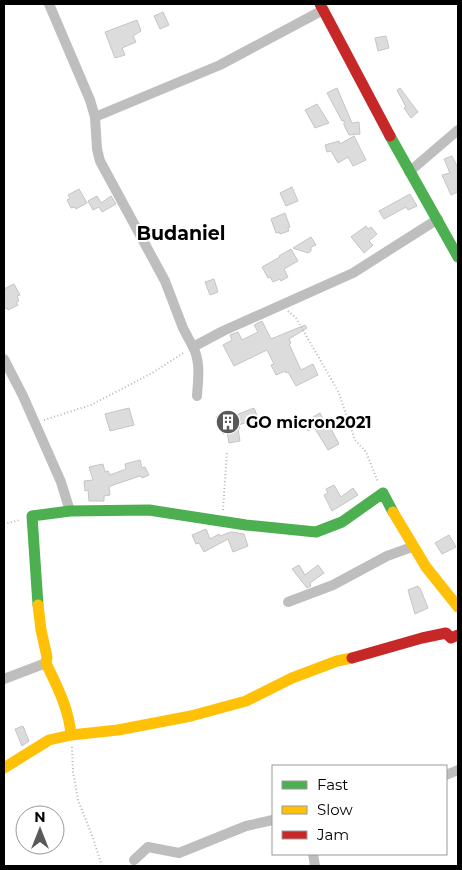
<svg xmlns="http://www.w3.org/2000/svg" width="462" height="870" font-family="Montserrat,sans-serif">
<rect width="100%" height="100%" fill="#fff"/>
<g fill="#dcdcdc" stroke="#c5c5c5">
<path d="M163 12 169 25 160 29 154 16Z"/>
<path d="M137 20 141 31 133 36 136 42 122 48 125 55 115 58 105 32Z"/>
<path d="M386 36 389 48 378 51 375 38Z"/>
<path d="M337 88 352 123 359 122 360 134 349 135 344 125V120L342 121 327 93Z"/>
<path d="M400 88 418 112 411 118 404 108 406 107 397 90Z"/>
<path d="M317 104 329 123 315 128 305 110Z"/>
<path d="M354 136 366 160 353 166 348 157 338 163 331 151 327 152 325 145 339 141 340 144Z"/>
<path d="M452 156 458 168V192L451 195 442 175 450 173 444 159Z"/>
<path d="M292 187 298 201 286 206 280 193Z"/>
<path d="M79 189 87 203 76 209 75 207 71 208 67 200 70 198 68 195Z"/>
<path d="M410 194 417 206 408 210 406 207 384 219 379 211Z"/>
<path d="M97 196 101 203 111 196 116 204 102 212 99 207 93 210 88 201Z"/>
<path d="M285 213 290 227 288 228 289 231 280 234 279 232 276 233 271 219Z"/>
<path d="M366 226 368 229 371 227 377 234 369 241 373 245 364 253 351 237Z"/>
<path d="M311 237 316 245 311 247V251L308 253 293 248Z"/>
<path d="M291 249 298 261 284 269 288 277 281 281 280 279 273 282 270 277 268 278 262 267 280 257 279 256Z"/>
<path d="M214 279 218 292 210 295 205 282Z"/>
<path d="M14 284 20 295 17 296 19 301 16 302 18 305 8 310 7 308 4 309V289Z"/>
<path d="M262 321 271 339 305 325 307 328 289 339 291 343 289 344 301 370 313 364 318 375 296 386 288 372 286 373 285 371 276 375 271 365 274 364 267 350 234 366 223 345 232 340 230 335 238 332 242 340 258 332 254 325Z"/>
<path d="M129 408 134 425 110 431 105 414Z"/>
<path d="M254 408 258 418 239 425 240 428 238 429 240 441 229 443 227 432 223 434 216 417 222 415 221 412 227 410 229 415 235 413 236 415Z"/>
<path d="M320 413 328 428 330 427 339 444 328 450 314 427 308 431 303 423Z"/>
<path d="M140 460 142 468 145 467 149 475 142 478 140 476 113 485 109 487 110 495 104 496V501H89L88 490 85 491 84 481 93 480 89 467 103 464 105 472 108 471 110 475 126 469 125 464Z"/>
<path d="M334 485 341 497 353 488 358 495 332 511 324 495 328 493 326 489Z"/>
<path d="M206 529 210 539 219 534 220 536 231 532 244 534 248 546 233 552 228 539 204 552 199 543 196 544 192 535Z"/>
<path d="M449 535 456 547 442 554 435 543Z"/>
<path d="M299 565 305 575 318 565 324 573 310 583 311 586 307 588 292 569Z"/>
<path d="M418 586V588H420L428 608 415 614 408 590Z"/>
<path d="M23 726 29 741 22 746 15 729Z"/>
</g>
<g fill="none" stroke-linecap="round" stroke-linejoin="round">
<g stroke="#b8b8b8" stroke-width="2" stroke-dasharray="1 2.5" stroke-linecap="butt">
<path d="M288 311 296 318 338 391 355 440 366 452 378 482"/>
<path d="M44 420 91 405 152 373 185 352"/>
<path d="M223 510 227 451"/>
<path d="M4 524 20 520"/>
<path d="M72 747 73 772 78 800 93 838 102 866"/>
</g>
<g stroke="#bebebe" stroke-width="10">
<path d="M49 4 90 100 95 117 97 149 100 161 165 281 183 328 193 347"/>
<path d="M95 117 220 65 323 10"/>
<path d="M409 172 458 130"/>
<path d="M4 359 23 396 61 482 70 511"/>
<path d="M197 396C198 380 201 362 193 347L223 331 353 273 438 219"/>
<path d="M288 602 333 585 387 556 412 547"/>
<path d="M4 679 46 663"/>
<path d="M446 775 458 770"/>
<path d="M313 854 315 866"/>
<path d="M134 860 148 847 179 853 246 826 273 820"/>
</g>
<g stroke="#4caf50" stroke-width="11">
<path d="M390 136 458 257"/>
<path d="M38 605 32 516 70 511 149 510 246 525 316 532 342 522 383 493 393 512"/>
</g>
<g stroke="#ffc107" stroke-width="11">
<path d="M393 512 426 567 458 607"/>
<path d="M71 735 118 730 191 716 246 701 292 678 337 661 352 658"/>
<path d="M4 768 49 740 71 735C69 709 57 686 46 663L47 657 41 630 38 605"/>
</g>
<g stroke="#c62828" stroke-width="11">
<path d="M320 4 390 136"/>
<path d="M352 658 422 638 446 633 451 638 458 635"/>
</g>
</g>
<defs>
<g id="building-disc" transform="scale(1.25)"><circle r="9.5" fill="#595959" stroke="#fff"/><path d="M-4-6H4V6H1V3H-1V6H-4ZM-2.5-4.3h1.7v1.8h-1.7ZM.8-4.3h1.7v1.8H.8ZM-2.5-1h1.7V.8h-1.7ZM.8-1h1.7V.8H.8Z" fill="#fff"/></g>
</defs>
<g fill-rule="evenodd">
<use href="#building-disc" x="228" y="422"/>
</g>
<g text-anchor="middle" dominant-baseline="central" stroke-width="4" stroke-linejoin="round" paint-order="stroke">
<g font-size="16" font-weight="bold" fill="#000" stroke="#fff" text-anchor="start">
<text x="246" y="422">GO micron2021</text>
</g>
<g font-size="19" font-weight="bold" fill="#000" stroke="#fff">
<text x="181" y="233">Budaniel</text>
</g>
</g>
<rect width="462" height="870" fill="none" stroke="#000000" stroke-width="10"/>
<rect x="272" y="765" width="175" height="90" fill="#ffffff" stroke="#999999"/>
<rect x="282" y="781" width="25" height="8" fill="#4caf50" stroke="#999999"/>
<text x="317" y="790" font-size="15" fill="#000000">Fast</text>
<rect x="282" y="806" width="25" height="8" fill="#ffc107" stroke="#999999"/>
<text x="317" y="815" font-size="15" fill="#000000">Slow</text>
<rect x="282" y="831" width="25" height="8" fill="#c62828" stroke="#999999"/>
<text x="317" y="840" font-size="15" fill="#000000">Jam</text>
<g transform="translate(40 830)"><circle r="24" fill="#ffffff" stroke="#999999"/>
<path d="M0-4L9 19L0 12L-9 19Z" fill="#595959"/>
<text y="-8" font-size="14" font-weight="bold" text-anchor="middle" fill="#000000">N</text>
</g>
</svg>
